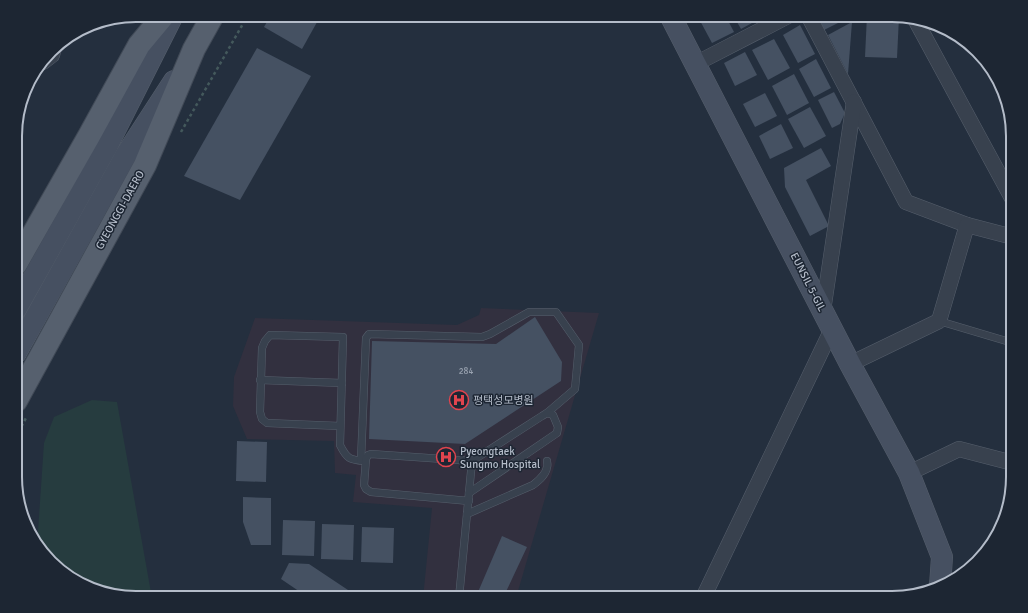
<svg xmlns="http://www.w3.org/2000/svg" width="1028" height="613" font-family="Signika,'Noto Sans KR',sans-serif">
<rect width="100%" height="100%" fill="#242f3e"/>
<path fill="#32303f" d="M481 308 599 313 516 598H423L432 508 353 502 356 475 335 473 334 441 247 439 233 406 234 377 255 318 457 325 479 315Z"/>
<path fill="#263c3f" d="M92 400 117 402 152 598H136L75 582 37 546 44 443 54 417Z"/>
<g fill="#455162">
<path d="M271 15H321L302 49 264 27Z"/>
<path d="M702 15H725L734 32 712 43 698 17Z"/>
<path d="M733 15H762L763 17 741 29Z"/>
<path d="M819 15H852V16L824 30 819 19Z"/>
<path d="M867 15H892L899 17 897 58 865 57Z"/>
<path d="M852 22 848 74 828 35Z"/>
<path d="M800 25 815 54 798 63 783 35Z"/>
<path d="M774 39 790 68 768 80 752 50Z"/>
<path d="M257 48 311 76 240 200 184 176Z"/>
<path d="M745 52 757 75 735 86 724 63Z"/>
<path d="M816 59 831 88 814 97 799 69Z"/>
<path d="M794 74 809 103 787 115 772 86Z"/>
<path d="M834 92 845 113 840 124 832 128 818 100Z"/>
<path d="M765 93 777 116 755 127 743 104Z"/>
<path d="M810 107 826 136 804 148 788 119Z"/>
<path d="M781 124 793 148 770 159 759 136Z"/>
<path d="M821 148 831 166 806 180 829 226 810 236 785 187 784 168Z"/>
<path d="M535 317 562 362 561 381 465 444 369 439 372 341 496 344Z"/>
<path d="M237 441 267 442 266 482 236 481Z"/>
<path d="M243 497 271 498V545H251L243 522Z"/>
<path d="M283 520 315 521 314 556 282 555Z"/>
<path d="M322 524 354 525 353 560 321 559Z"/>
<path d="M362 527 394 528 393 563 361 562Z"/>
<path d="M502 536 527 547 503 598H487L488 597 478 592Z"/>
<path d="M289 563 309 564 360 598H309L281 579Z"/>
</g>
<g fill="none" stroke-linecap="round" stroke-linejoin="round">
<g stroke="#565f6c" stroke-width="8">
<g id="lane">
<path d="M939 321 1013 343"/>
<path d="M260 380 342 383"/>
<path d="M340 426 267 423 262 419 260 412 262 348 265 341 270 335 343 337 340 445C347 459 350 460 364 461"/>
<path d="M361 460 366 338 369 334 482 337 490 334 529 312H556L579 345 575 389 547 413"/>
<path d="M469 501 371 492 366 489 364 485 366 459 368 455 371 454 472 461 542 416 547 413 553 415 558 427 557 433 469 493"/>
<path d="M467 514 533 485C538 481 546 475 547 467 548 465 547 463 547 461"/>
<path d="M459 598 472 461"/>
</g>
</g>
<g stroke="#565f6c" stroke-width="16">
<g id="street">
<path d="M808 15 906 202 967 225"/>
<path d="M916 21 1013 200"/>
<path d="M43 62 52 55 54 48"/>
<path d="M695 64 790 15"/>
<path d="M823 311 854 102"/>
<path d="M850 364 939 321 967 225 1013 237"/>
<path d="M909 473 959 449 1013 463"/>
<path d="M703 598 832 329"/>
</g>
</g>
<g stroke="#565f6c" stroke-width="22">
<g id="secondary">
<path d="M670 15 850 364 909 473 942 557 940 586"/>
<path d="M16 309 106 148 173 15"/>
<path d="M16 353 126 155 174 81"/>
</g>
</g>
<g stroke="#414a57" stroke-width="24">
<g id="primary">
<path d="M16 264 89 136 139 45 164 15"/>
<path d="M16 401 145 165 194 49 213 15"/>
</g>
</g>
<g stroke="#44595c" stroke-width="2.5" stroke-dasharray="3 3" stroke-linecap="butt">
<path d="M181 132 248 15"/>
<path d="M16 437 27 416"/>
</g>
<use href="#lane" stroke="#38414e" stroke-width="7"/>
<use href="#street" stroke="#38414e" stroke-width="15"/>
<use href="#secondary" stroke="#465061" stroke-width="21"/>
<use href="#primary" stroke="#56606e" stroke-width="22"/>
</g>
<defs>
<g id="hospital-ring" transform="scale(1)"><circle r="9.5" fill="#1d2633" stroke="#e0444e" stroke-width="1.5"/><path d="M-5-5h3v3.5h4V-5h3V5h-3V1.5h-4V5h-3Z" fill="#e0444e"/></g>
</defs>
<g fill-rule="evenodd">
<use href="#hospital-ring" x="459" y="400"/>
<use href="#hospital-ring" x="446" y="457"/>
</g>
<g text-anchor="middle" dominant-baseline="central" stroke-width="3" stroke-linejoin="round" paint-order="stroke">
<g font-size="9" fill="#98a1af">
<text x="466" y="371">284</text>
</g>
<g font-size="11" fill="#b4bcc9" stroke="#1d2633">
<text transform="translate(120 210) rotate(-61)">GYEONGGI-DAERO</text>
<text transform="translate(808 282) rotate(63)">EUNSIL 5-GIL</text>
</g>
<g font-size="11" fill="#b4bcc9" stroke="#1d2633" text-anchor="start">
<text x="473" y="400">평택성모병원</text>
<text x="460" y="451">Pyeongtaek<tspan x="460" dy="13">Sungmo Hospital</tspan></text>
</g>
</g>
<path d="M0 0H1028V613H0ZM136 22H892A114 114 0 0 1 1006 136V477A114 114 0 0 1 892 591H136A114 114 0 0 1 22 477V136A114 114 0 0 1 136 22Z" fill="#1d2633" fill-rule="evenodd"/>
<path fill="none" stroke="#b4bcc9" stroke-width="2" d="M136 22H892A114 114 0 0 1 1006 136V477A114 114 0 0 1 892 591H136A114 114 0 0 1 22 477V136A114 114 0 0 1 136 22Z"/>
</svg>
